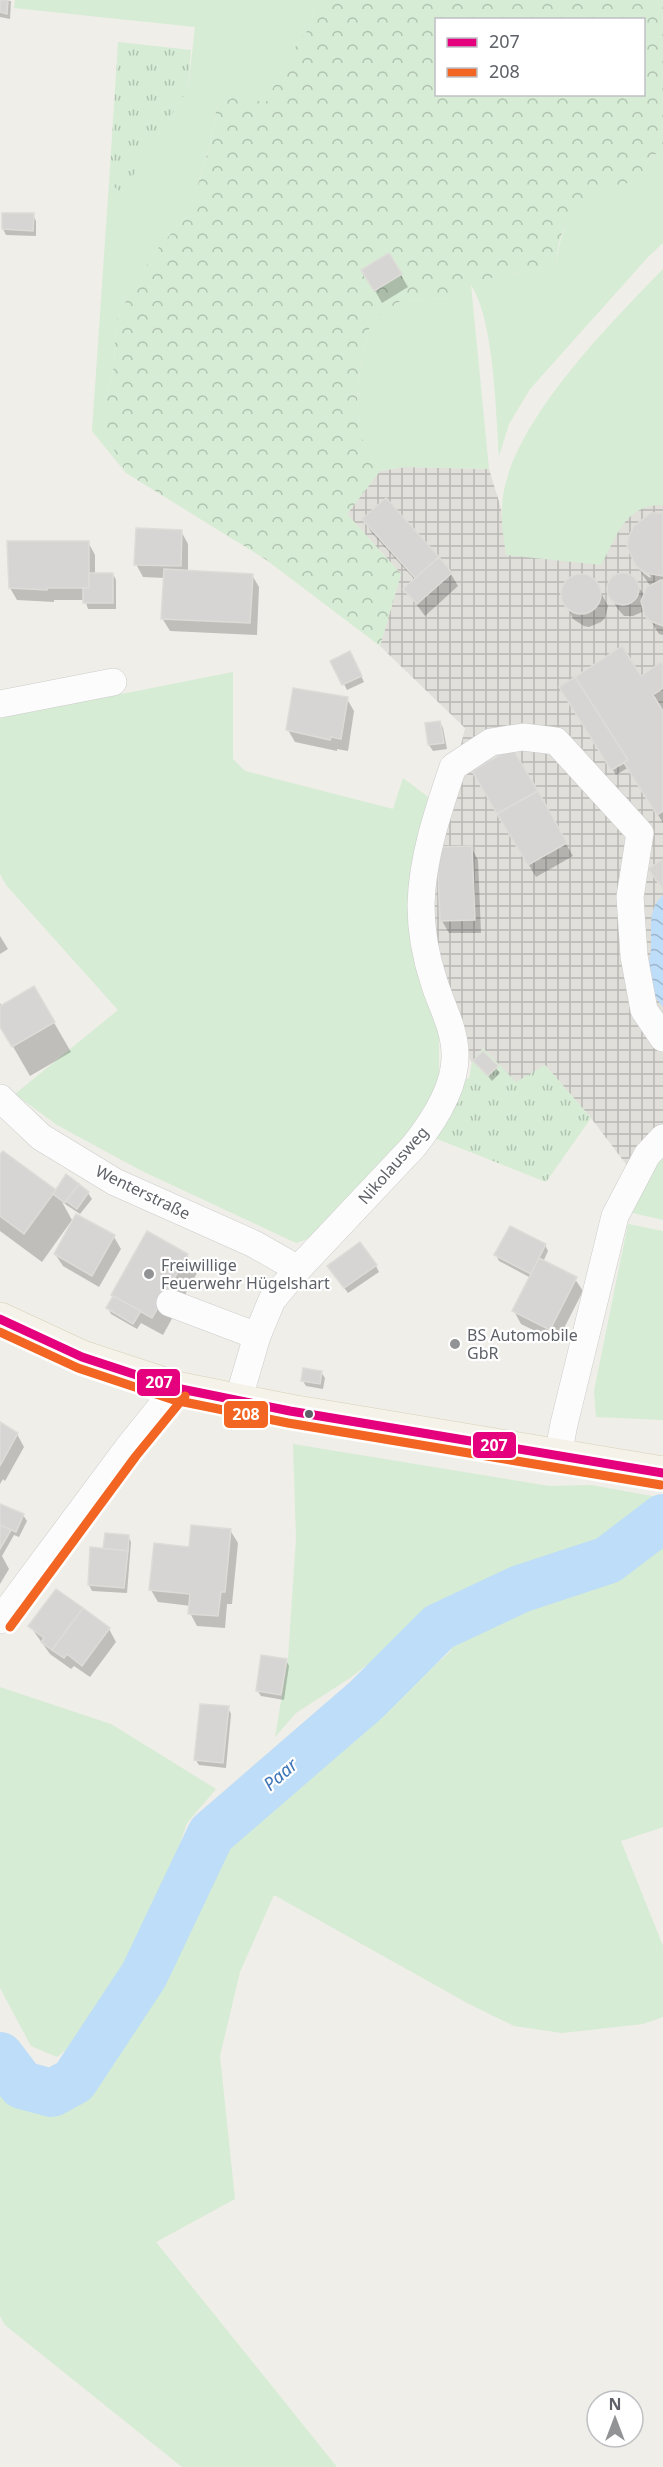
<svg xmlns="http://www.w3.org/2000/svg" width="663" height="2467" font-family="'Noto Sans',sans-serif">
<defs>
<pattern id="industrial-grid" width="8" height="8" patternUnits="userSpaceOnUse" patternTransform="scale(1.5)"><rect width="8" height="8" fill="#e0dfda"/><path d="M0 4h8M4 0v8" fill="none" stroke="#b9b8b5"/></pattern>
<pattern id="forest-crowns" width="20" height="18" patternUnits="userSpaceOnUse" patternTransform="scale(1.5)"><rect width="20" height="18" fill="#d6ecd4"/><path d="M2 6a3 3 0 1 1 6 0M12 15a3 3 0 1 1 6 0" fill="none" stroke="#b1c3b0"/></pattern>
<pattern id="park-tufts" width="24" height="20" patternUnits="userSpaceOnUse" patternTransform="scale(1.5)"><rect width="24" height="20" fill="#d6ecd4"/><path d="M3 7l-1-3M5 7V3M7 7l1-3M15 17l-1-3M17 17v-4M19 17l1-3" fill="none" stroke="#b1c3b0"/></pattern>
<pattern id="water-waves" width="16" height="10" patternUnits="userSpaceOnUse" patternTransform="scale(1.5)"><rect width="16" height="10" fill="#beddf8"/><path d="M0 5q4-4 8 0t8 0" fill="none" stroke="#9eb7cd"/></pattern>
</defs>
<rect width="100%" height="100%" fill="#efeee9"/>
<path fill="url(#industrial-grid)" d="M405 467 489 469 501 508 506 555 630 514 647 505H663V1158L641 1184 591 1118 545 1065 516 1083 483 1048 472 1062 464 1053 438 964 430 874 465 728 380 646 401 574 347 514 380 471Z"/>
<g fill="#d6ecd4">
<path d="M15 0H316L310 27 289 55 266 103 232 98 217 106 210 144 189 214 159 247 134 284 116 322 114 367 105 404V433L126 473 92 431 109 183 122 193 188 89 195 27 14 8Z"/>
<path d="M663 151V243L648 257 530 389 509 424 499 456C496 412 494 320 471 285L489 469 405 467 380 471C374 459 363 446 361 433 352 397 362 356 371 321L402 300 456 298 470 282 556 265C559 245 563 222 578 208 593 192 622 185 642 177L649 157Z"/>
<path d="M663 269V505C624 505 618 535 601 565L506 555C504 540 501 524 502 509 503 430 610 324 663 269Z"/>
<path d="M233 672V759L245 771 393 809 403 778 432 800 412 882 439 1024V1075L422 1119 313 1237 296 1243 142 1171 57 1125 15 1094 118 1010 6 885 0 874V718Z"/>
<path d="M663 1158V1220L628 1212 648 1174Z"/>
<path d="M628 1224 663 1231V1420L596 1417 594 1391Z"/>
<path d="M293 1444 549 1486 591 1485 663 1498V1827L621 1841 663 1946V2017L643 2024 562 2033 514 2026 469 2004 274 1895 240 1972 220 2056 235 2199 156 2242 337 2467H182L5 2325 0 2316V2082L15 2105 62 2098 89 2077 164 1963 216 1859 452 1650 408 1633 350 1678 296 1713 275 1737 288 1659 296 1539Z"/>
<path d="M0 1687 111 1724 216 1789 187 1823 149 1934 84 2035 57 2057 31 2046 0 1988Z"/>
</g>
<path fill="url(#forest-crowns)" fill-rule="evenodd" d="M316 0H663V151L649 157 643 177C608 191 576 198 561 236 558 245 557 256 556 265L471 282 456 298 402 300 371 321C362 356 352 397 361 433 363 446 374 459 380 471L347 514 401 574 380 646 265 559 126 473 105 433V404L114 367 116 322 134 284 159 247 189 214 210 145 217 106 232 98 266 102 289 55 310 27ZM436 20H644V94H436Z"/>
<g fill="url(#park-tufts)">
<path d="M118 42 191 50 188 89 122 193 109 183Z"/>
<path d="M483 1048 516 1082 545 1065 591 1118 546 1182 432 1137 464 1077 469 1079 472 1062Z"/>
</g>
<path fill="url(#water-waves)" d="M663 895V1007C658 1001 653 994 650 987 645 973 650 962 651 949 652 929 647 909 663 895Z"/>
<g fill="#0003">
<path d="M0 0 11 1 10 19 0 17Z"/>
<path d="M33 215 36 221V236L6 235 3 229Z"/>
<path d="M389 255 408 287 382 303 363 270Z"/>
<path d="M386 501 451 574 458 586 425 616 405 589 415 580 371 532 364 519Z"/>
<path d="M663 514V635L659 634 643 608 642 612 633 616H624L617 608 608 590 610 581 618 575 632 577 644 595 651 587 640 571 650 578 651 576 638 566Z"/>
<path d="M181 531 188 544V571L252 575 259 587 257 635 170 631 162 618 165 578 143 577 136 564Z"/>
<path d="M88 542 95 555V574H113L116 580V609H88L85 600H54V602L17 600 10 588Z"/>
<path d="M578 575H584L595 581 608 606 605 618 601 622 589 627 584 626 573 619 562 594 567 582Z"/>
<path d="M353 659 364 682 347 690 344 684Z"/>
<path d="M663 668V823L629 767 616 775 613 770 629 761 627 759 640 678Z"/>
<path d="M347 699 354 711 348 751 337 749V751L295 742 288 730Z"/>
<path d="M440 722 443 728 447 749 433 751 429 745 426 725Z"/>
<path d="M512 750 573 856 536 877 474 772Z"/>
<path d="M471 847 478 860 481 933H449L442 921Z"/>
<path d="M0 936 8 949 0 954Z"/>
<path d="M34 988 71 1052 30 1076 0 1024V1003L2 1007Z"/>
<path d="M483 1053 500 1073 492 1081 475 1061Z"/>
<path d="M0 1156 55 1191 88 1193 92 1199 80 1214 62 1202 72 1220 42 1262 0 1231Z"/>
<path d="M114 1237 121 1249 99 1287 63 1266 55 1254Z"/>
<path d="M545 1245 548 1251 543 1262 575 1279 583 1291 557 1342 521 1324 514 1311 531 1278 499 1261 496 1255Z"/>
<path d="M187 1255 197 1273 163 1335 141 1323 137 1329 111 1314 108 1308Z"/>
<path d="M376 1266 379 1272 348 1293 332 1272Z"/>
<path d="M321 1372 325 1378 323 1389 306 1386 303 1381Z"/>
<path d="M0 1424 17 1434 24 1447 5 1481 3 1479 0 1484Z"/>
<path d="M0 1506 23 1515 27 1521 19 1537 14 1535 2 1556 9 1569 0 1584Z"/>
<path d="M230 1530 238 1543 232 1604H227L225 1628 197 1626 190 1613 191 1606 158 1602 151 1590 191 1548Z"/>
<path d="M128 1536 131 1542 127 1593 92 1591 89 1585 105 1550Z"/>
<path d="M30 1626 109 1629 116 1642 90 1677 74 1666 71 1669 50 1654Z"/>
<path d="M286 1660 289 1666 284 1700 261 1696 257 1690Z"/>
<path d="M228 1708 231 1714 226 1768 199 1765 195 1759Z"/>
</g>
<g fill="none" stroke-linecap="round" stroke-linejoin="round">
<path stroke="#beddf8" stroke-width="48" d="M0 2056 22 2085 52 2093 74 2081 144 1975 211 1834 366 1700 439 1627 520 1589 608 1560 663 1518"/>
</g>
<g fill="#d6d5d3" stroke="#dedcd8" stroke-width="1.5">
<path d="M0 0H8L7 14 0 12Z"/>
<path d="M2 213H34L33 231 2 229Z"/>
<path d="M389 253 402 274 374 291 361 270Z"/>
<path d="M386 498 439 557 415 578 362 519Z"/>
<path d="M651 513H663V576L645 573 636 566 627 547 629 536 634 526Z"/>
<path d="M136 528 182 530 181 566 134 565Z"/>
<path d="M7 541H89V588H47V590L9 588Z"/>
<path d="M439 557 452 573 417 604 403 589Z"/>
<path d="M164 569 253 574 250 623 161 619Z"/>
<circle cx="623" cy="589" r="16"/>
<path d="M89 573H113V603H83V588H89Z"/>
<circle cx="581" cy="594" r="20"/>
<path d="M661 580H663V626L650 621 645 616 641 601 647 587Z"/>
<path d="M622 646 641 676 661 662 663 665V688L653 695 663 711V811L657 815 624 763 628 760 575 677Z"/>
<path d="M350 651 362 676 342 685 330 661Z"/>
<path d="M575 677 628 760 611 770 559 687Z"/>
<path d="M293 688 348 697 341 739 331 737 330 740 286 730Z"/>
<path d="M440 721 444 743 428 745 425 723Z"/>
<path d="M512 748 538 791 497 814 472 771Z"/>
<path d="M538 791 567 843 528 865 497 814Z"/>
<path d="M472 846 475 920 440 921 437 847Z"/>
<path d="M663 859V889L648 869Z"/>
<path d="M34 986 55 1022 12 1047 0 1027V1006Z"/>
<path d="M483 1051 498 1066 488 1076 473 1061Z"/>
<path d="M3 1151 56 1190 24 1234 0 1216V1154Z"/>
<path d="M66 1174 79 1184 65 1203 53 1194Z"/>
<path d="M79 1184 89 1192 77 1209 66 1201Z"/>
<path d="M76 1214 115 1235 92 1276 54 1254Z"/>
<path d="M510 1226 546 1244 531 1274 494 1255Z"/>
<path d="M147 1231 188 1254 152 1318 111 1295Z"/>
<path d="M360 1242 377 1265 344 1288 327 1266Z"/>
<path d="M539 1258 577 1277 550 1330 512 1311Z"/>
<path d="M113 1296 141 1311 133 1324 106 1308Z"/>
<path d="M303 1368 322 1371 320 1384 301 1381Z"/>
<path d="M0 1422 18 1433 0 1466Z"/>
<path d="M0 1504 24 1514 16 1532 0 1525Z"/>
<path d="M0 1525 11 1530 0 1549Z"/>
<path d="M191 1525 231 1529 225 1592H221L218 1616 188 1614 190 1594 149 1590 154 1543 189 1547Z"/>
<path d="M105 1533 129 1535 128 1551 103 1549Z"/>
<path d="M90 1547 128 1551 124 1588 88 1585Z"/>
<path d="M56 1589 83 1608 52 1650 41 1642 44 1638 28 1626Z"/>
<path d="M83 1608 110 1628 82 1666 67 1654 64 1658 52 1650Z"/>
<path d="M261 1655 287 1659 281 1695 256 1691Z"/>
<path d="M200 1704 229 1706 223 1763 194 1760Z"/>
</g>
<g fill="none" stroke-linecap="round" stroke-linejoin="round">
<g stroke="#cccccb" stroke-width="28">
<g id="minor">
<path d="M0 704 113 682"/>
<path d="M0 1098 41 1137 115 1182 254 1244 298 1269"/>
<path d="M170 1303 257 1336"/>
<path d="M238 1401 257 1336 272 1300 298 1269 413 1147C433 1122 457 1085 455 1052 454 1027 441 1005 434 982 426 958 421 930 421 905 422 858 438 811 453 767L491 742 523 737 556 741 640 833 630 897 634 956 644 1010 663 1038"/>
<path d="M558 1455 564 1424 615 1216 647 1155 663 1138"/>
<path d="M0 1620 127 1449 176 1388"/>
</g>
</g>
<g stroke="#d8d0b6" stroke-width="34">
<path id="major" d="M0 1319 82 1357 176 1388 290 1411 663 1473"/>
</g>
<use href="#minor" stroke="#fdfcfc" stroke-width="27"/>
<use href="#major" stroke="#f4f2e9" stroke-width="33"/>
<g stroke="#fff" stroke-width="14">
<path id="bus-1" d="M0 1319 82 1357 176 1388 290 1411 663 1473"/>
</g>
<g stroke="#fff" stroke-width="14">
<g id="bus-2">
<path d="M0 1332 78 1368 174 1400 288 1423 661 1485"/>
<path d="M10 1627 136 1456 185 1396"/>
</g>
</g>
<use href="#bus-1" stroke="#e5007d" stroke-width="9"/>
<use href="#bus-2" stroke="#f26522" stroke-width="9"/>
</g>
<g fill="#919395" stroke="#fff" stroke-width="2">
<circle cx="149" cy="1274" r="6"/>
<circle cx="455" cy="1344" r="6"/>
</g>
<circle fill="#5e6268" stroke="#fff" stroke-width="2" cx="309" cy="1414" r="5"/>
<g text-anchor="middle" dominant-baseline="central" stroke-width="4.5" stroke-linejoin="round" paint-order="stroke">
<g font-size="16" fill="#5e6268" stroke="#fff">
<text transform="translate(393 1165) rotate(-49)">Nikolausweg</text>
<text transform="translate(143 1192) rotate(26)">Wenterstraße</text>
</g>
<g font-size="16" fill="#5e6268" stroke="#fff" text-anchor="start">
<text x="161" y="1265">Freiwillige<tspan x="161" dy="18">Feuerwehr Hügelshart</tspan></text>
<text x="467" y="1335">BS Automobile<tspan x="467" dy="18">GbR</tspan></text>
</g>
<g font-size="18" font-style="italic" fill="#3d75b9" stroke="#fff">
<text transform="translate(280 1774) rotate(-41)">Paar</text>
</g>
</g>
<g stroke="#fff" stroke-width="2">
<rect x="136" y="1368" width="45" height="29" rx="6" fill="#e5007d"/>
<rect x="223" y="1400" width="46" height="29" rx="6" fill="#f26522"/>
<rect x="472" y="1431" width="45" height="28" rx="6" fill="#e5007d"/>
</g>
<g font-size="16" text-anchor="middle" font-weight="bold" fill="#fff">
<text x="159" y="1388">207</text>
<text x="246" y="1420">208</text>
<text x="494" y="1451">207</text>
</g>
<rect x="435" y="18" width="210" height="78" fill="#ffffff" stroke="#bfc0c3" stroke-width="1.5"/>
<rect x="447" y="38" width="30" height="9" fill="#e5007d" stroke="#bfc0c3" stroke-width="1.5"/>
<text x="489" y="48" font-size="18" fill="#5e6268">207</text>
<rect x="447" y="68" width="30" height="9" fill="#f26522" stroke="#bfc0c3" stroke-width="1.5"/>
<text x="489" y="78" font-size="18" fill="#5e6268">208</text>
<g transform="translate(615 2419)"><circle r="28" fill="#ffffff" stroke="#bfc0c3" stroke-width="1.5"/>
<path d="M0-4.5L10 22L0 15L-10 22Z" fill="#919395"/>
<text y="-9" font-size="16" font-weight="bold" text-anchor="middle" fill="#5e6268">N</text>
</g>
</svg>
